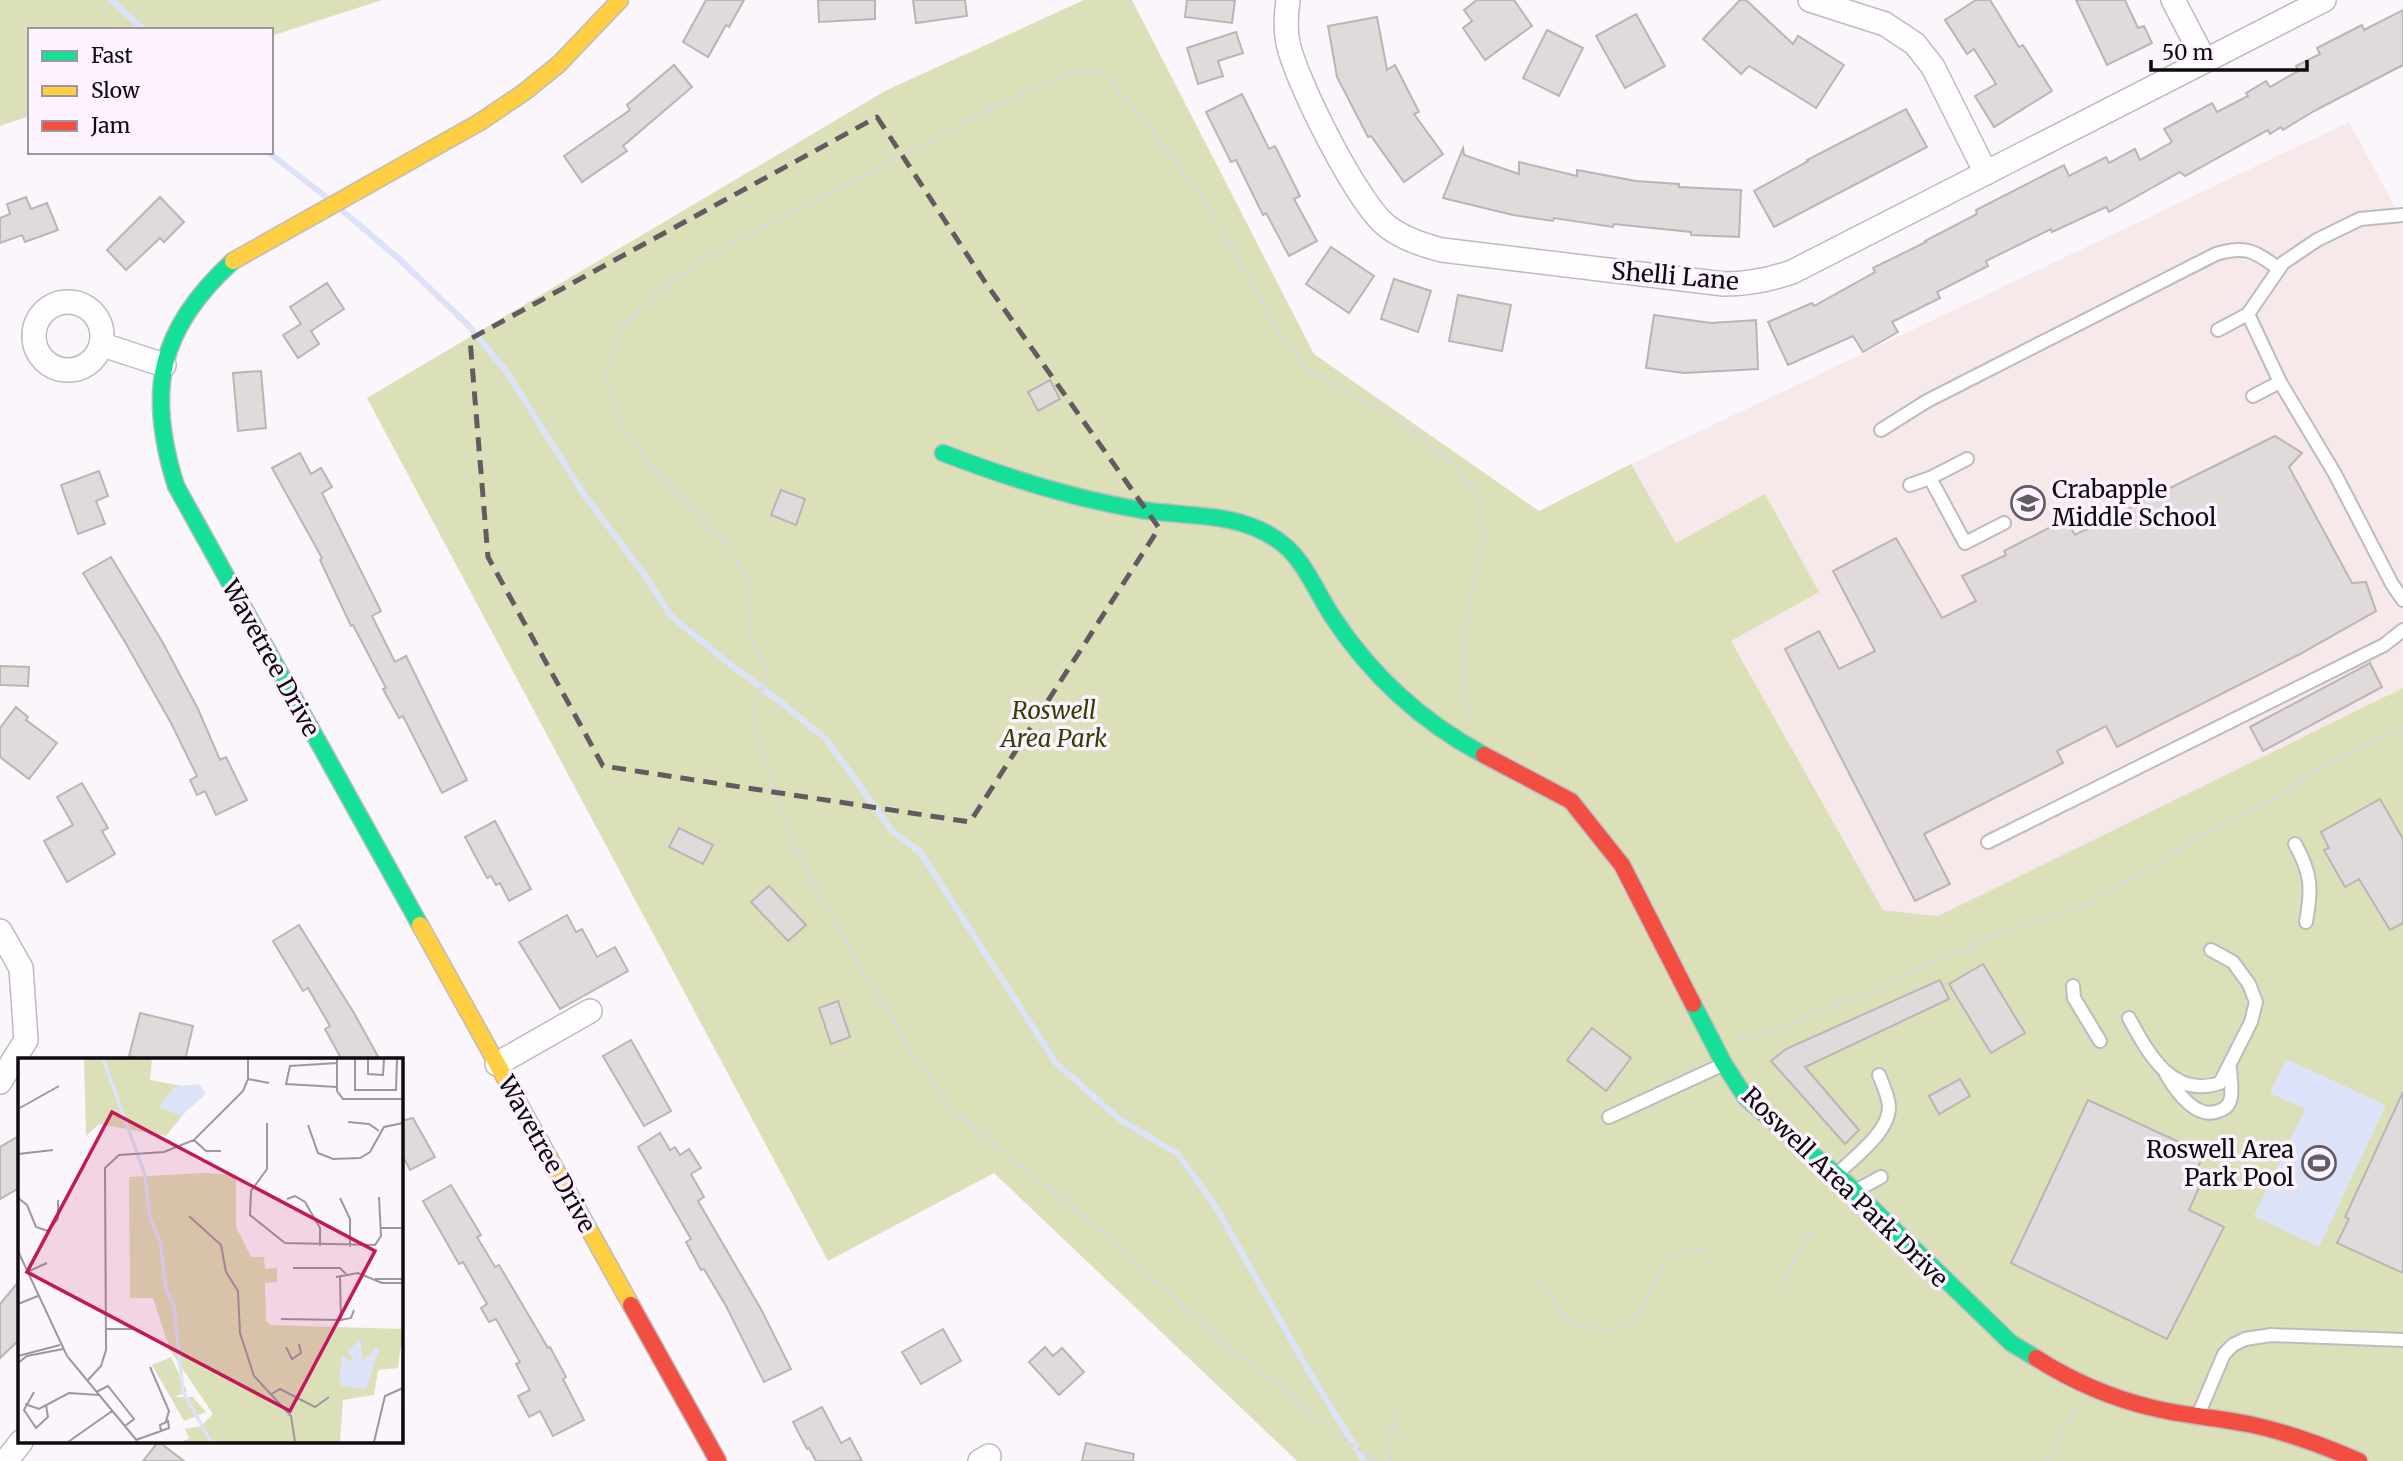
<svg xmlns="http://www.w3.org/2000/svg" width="2403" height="1461" font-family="Merriweather,serif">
<rect width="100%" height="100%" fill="#fbf5fc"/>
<path fill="#f7e8ea" d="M2349 122 2403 222V688L1938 916 1883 910 1631 464Z"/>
<g fill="#dce0b8">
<path d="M0 0H382L271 36V30H30V116L0 126Z"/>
<path d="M1084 0H1132L1314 354 1539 511 1631 464 1676 543 1765 494 1819 592 1731 641 1883 910 1938 916 2403 688V1461H1297L994 1173 828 1261 367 398 885 91Z"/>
</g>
<path fill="#dce3f8" d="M2286 1059 2386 1105 2319 1247 2254 1216 2305 1109 2270 1093Z"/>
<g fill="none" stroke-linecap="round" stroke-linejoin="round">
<g stroke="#dce3f8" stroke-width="6">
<path d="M111 0 144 30"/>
<path d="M268 152 325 196"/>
<path d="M344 212 398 258 469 326 506 371 583 493 643 573 671 616 726 661 781 702 827 740 892 831 920 852 1056 1063 1119 1119 1178 1154 1216 1207 1311 1375 1364 1461"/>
</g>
</g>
<g fill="#e0dadb" stroke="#bab4b5" stroke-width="2">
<path d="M706 0H744L729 27 726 25 708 57 683 42Z"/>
<path d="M818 0H875V19L819 22Z"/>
<path d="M913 0H965L967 16 916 23Z"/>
<path d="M1187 0H1235L1232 23 1185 17Z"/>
<path d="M1477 0H1514L1532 26 1485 60 1463 28 1472 21 1464 10Z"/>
<path d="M1740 0H1746L1793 44 1798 36 1844 65 1816 108 1749 66 1741 74 1703 39Z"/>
<path d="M1976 0H1990L2019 47 2023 45 2052 91 1994 127 1975 96 1996 84 1974 49 1967 54 1945 20Z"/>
<path d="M2076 0H2125L2138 28 2144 26 2152 43 2107 65Z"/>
<path d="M2403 10V65L2314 111 2283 130 2281 127 2270 134 2268 130 2185 176 2180 172 2109 212 2106 207 2052 232 2051 229 1986 261 1988 266 1937 292 1940 298 1892 322 1898 332 1863 352 1853 336 1788 365 1768 322 1812 303 1814 306 1875 272 1873 268 1926 242 1925 241 1977 214 1976 210 2064 165 2069 176 2106 157 2109 163 2135 149 2140 160 2172 142 2164 129 2212 103 2217 112 2248 96 2246 93 2266 81 2270 87 2298 71 2296 66 2320 54 2317 48 2362 25 2364 30Z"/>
<path d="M1636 14 1665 66 1625 88 1596 36Z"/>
<path d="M1377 17 1387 70 1395 65 1419 112 1414 114 1443 154 1404 182 1371 136 1368 137 1337 77 1328 26Z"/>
<path d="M1547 30 1583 48 1559 96 1523 78Z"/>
<path d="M1236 32 1243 53 1218 61 1223 76 1198 84 1187 48Z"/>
<path d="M674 65 692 87 623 146 627 151 582 182 564 156 630 110 627 105Z"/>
<path d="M1242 94 1269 149 1275 146 1300 196 1294 199 1317 241 1289 256 1266 213 1263 215 1236 160 1231 162 1206 112Z"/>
<path d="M1906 109 1927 147 1774 227 1754 191 1808 161 1807 160Z"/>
<path d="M1463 148 1464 155 1519 174V162L1577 176V170L1636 181 1679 184V187L1741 190 1739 237 1691 235V232L1614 224 1613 227 1554 218 1553 221 1513 215 1443 198Z"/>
<path d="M26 197 31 209 47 203 58 230 25 242 22 235 0 243V218L10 214 7 204Z"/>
<path d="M160 197 184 222 164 242 160 238 126 270 107 250Z"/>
<path d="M1331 247 1374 276 1349 313 1306 284Z"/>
<path d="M1394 279 1431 291 1418 332 1381 319Z"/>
<path d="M327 283 344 309 311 331 319 344 298 358 283 335 301 324 290 307Z"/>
<path d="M1458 295 1511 305 1502 351 1449 341Z"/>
<path d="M1654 315 1711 323 1756 320 1758 369 1684 373 1646 368Z"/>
<path d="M261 371 266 428 238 431 233 373Z"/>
<path d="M1050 380 1060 399 1038 411 1028 392Z"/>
<path d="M2275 436 2302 453 2289 467 2352 583 2366 582 2376 611 2300 654 2117 747 2106 726 2057 751 2063 763 1924 834 1950 884 1915 901 1785 649 1819 631 1839 669 1875 651 1833 571 1896 538 1942 618 1976 601 1962 576 2006 555 2004 551 2066 519 2075 535Z"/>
<path d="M300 453 311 474 321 468 332 487 322 493 381 611 372 616 395 662 406 656 467 780 442 793 403 716 399 718 383 689 386 688 353 625 351 626 320 560 322 558 272 468Z"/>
<path d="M99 471 108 496 96 501 105 524 78 534 61 485Z"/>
<path d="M781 490 805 499 796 525 771 515Z"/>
<path d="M111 557 163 643 198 709 220 760 226 757 247 800 216 815 205 791 197 795 190 780 197 776 171 723 125 642 83 573Z"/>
<path d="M2370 663 2382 687 2263 751 2250 727Z"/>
<path d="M0 666 29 667 28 686 0 685Z"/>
<path d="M16 707 28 717 26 720 57 743 29 779 0 757V728Z"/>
<path d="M82 783 108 828 102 831 115 854 67 882 44 841 73 825 57 797Z"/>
<path d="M2380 799 2403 839V923L2390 930 2359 879 2345 887 2324 850 2329 848 2321 832Z"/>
<path d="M495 821 531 889 509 901 500 883 496 885 491 876 487 878 465 837Z"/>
<path d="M679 828 713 845 703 864 669 847Z"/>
<path d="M769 886 806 925 788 941 751 902Z"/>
<path d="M567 915 576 932 582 929 597 957 615 947 628 971 560 1009 519 942Z"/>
<path d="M299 925 354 1013 380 1060H342L325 1029 330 1026 308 988 303 991 273 941Z"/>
<path d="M1983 964 2025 1033 1991 1053 1949 984Z"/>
<path d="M1940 980 1949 999 1805 1067 1859 1130 1845 1144 1771 1061 1786 1049Z"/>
<path d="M838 1001 850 1037 831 1044 819 1008Z"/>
<path d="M140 1013 193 1026 185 1060H146L129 1056Z"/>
<path d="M1592 1028 1631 1058 1606 1091 1567 1060Z"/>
<path d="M631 1040 671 1111 644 1126 603 1056Z"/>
<path d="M1960 1079 1970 1096 1939 1114 1929 1096Z"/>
<path d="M2403 1092V1273L2337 1243 2349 1219 2345 1217Z"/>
<path d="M2088 1100 2205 1154 2195 1172 2204 1176 2189 1210 2224 1227 2167 1339 2011 1263Z"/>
<path d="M413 1118 435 1157 410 1170 401 1153V1121Z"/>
<path d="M660 1133 670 1150 675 1147 680 1155 689 1149 701 1168 691 1174 704 1197 698 1201 762 1311 791 1369 764 1382 726 1306 704 1269 701 1270 686 1242 691 1239 638 1147Z"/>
<path d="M19 1136V1188L0 1199V1147Z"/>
<path d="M451 1185 481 1235 477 1237 495 1267 499 1265 548 1348 550 1347 566 1377 563 1379 584 1420 553 1436 540 1411 529 1417 518 1396 530 1390 516 1364 520 1362 496 1319 489 1322 481 1308 487 1304 463 1262 459 1264 423 1201Z"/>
<path d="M19 1281V1340L0 1358V1304Z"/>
<path d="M943 1329 961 1361 921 1384 902 1352Z"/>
<path d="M1045 1347 1053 1356 1062 1348 1084 1372 1059 1395 1029 1362Z"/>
<path d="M822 1407 841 1443 850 1438 862 1461H816L809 1448 807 1449 793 1422Z"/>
<path d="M158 1442H159L184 1461H143Z"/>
<path d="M1086 1443 1134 1454 1133 1461H1082Z"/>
</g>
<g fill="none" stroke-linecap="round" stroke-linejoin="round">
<g stroke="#bebabf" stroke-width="16">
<g id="lane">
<path d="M2248 314 2280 382 2335 474 2392 584 2403 600"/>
<path d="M2218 330 2248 314 2283 263 2317 240 2360 219 2403 215"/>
<path d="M2253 396 2280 382"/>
<path d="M1881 430 1927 401 2216 254C2246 245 2255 251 2279 269"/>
<path d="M1930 478 1965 543 2004 523"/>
<path d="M1910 485 1930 478 1967 459"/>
<path d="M1988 842 2384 645 2403 630"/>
<path d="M2295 844C2312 874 2312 889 2306 922"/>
<path d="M2073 986 2074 998 2100 1041"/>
<path d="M2129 1018C2148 1053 2172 1099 2220 1083L2251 1022 2256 1002 2249 984 2233 962 2211 950"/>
<path d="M2166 1074C2176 1091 2197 1122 2221 1110 2227 1108 2230 1103 2231 1097 2232 1089 2231 1078 2230 1069"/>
<path d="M1609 1117 1724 1064"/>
<path d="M1836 1175C1853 1158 1890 1132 1889 1106 1888 1095 1883 1085 1879 1075"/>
<path d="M1857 1190 1881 1177"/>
<path d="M2199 1413 2224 1354 2233 1345 2245 1339 2271 1335 2403 1340"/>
</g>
</g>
<g stroke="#bebabf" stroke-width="26">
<g id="street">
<path d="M1288 0C1286 14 1285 29 1288 43 1296 81 1358 205 1388 227 1404 239 1422 245 1442 250L1724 284C1749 284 1769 280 1792 272L2324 0"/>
<path d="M1810 0 1885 24 1915 44 1933 67 1986 173"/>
<path d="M2173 0 2205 61"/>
<circle cx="68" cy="336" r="34"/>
<path d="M103 345 164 365"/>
<path d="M0 931 21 968 26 1040 0 1082"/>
<path d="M497 1064 590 1011"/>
<path d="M6 1461 21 1442"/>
<path d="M980 1461 989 1456"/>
</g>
</g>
<g stroke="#bebabf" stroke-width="19">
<g id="fast">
<path d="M233 261C158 329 146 391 176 486L420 925"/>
<path d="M943 453C1008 478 1074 499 1142 510 1188 517 1237 512 1276 539 1303 556 1315 590 1332 616 1370 674 1422 722 1484 755"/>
<path d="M1693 1004 1724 1064 1746 1098 1846 1183 2011 1343 2036 1358"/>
</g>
</g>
<g stroke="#bebabf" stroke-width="19">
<g id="slow">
<path d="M233 261 480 122 523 93 559 64 620 0"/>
<path d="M420 925 631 1305"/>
</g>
</g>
<g stroke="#bebabf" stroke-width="19">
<g id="jam">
<path d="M1484 755 1571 801 1622 865 1693 1004"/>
<path d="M631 1305 718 1461"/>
<path d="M2036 1358C2072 1381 2111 1398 2153 1408 2186 1416 2220 1418 2253 1425 2290 1433 2324 1446 2359 1461"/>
</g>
</g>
<g stroke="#dad7da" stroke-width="3.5" stroke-dasharray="5 3.5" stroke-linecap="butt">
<path d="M1739 1039 1767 1034 1839 1005 1960 950 2012 929 2080 907 2133 879 2210 830 2278 796 2326 765 2377 739 2403 729"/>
<path d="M1542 1285C1558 1310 1573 1331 1605 1329 1617 1329 1627 1326 1635 1317 1648 1300 1657 1277 1666 1258L1702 1249 1707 1251"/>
<path d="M1779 1288 1811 1231"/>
<path d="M1375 1461 1300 1406 1283 1388 1229 1348 1090 1222 954 1112 921 1067 856 960 810 877 781 811 761 743 753 709 769 675 751 635V612L746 575 723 542 644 457 619 419 606 379 617 332 655 294 706 258 1004 102 1066 75 1091 70 1108 79 1131 104 1193 184 1234 250 1277 332 1308 369 1411 429 1446 458 1478 491 1484 535 1466 628 1463 658V682L1469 715"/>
<path d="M1390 1461 1389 1440 1398 1411"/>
<path d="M2047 1461 2074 1411"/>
</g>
<use href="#lane" stroke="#fefeff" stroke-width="12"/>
<use href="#street" stroke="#fefeff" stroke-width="23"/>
<use href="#fast" stroke="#16e098" stroke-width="16"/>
<use href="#slow" stroke="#ffcf43" stroke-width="16"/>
<use href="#jam" stroke="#f24e42" stroke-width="16"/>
</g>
<path fill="none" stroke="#625c62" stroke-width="5" stroke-dasharray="14 9" stroke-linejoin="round" d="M877 117 985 282 1159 528 970 822 603 766 488 557 470 339Z"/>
<defs>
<g id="school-ring" transform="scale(1.75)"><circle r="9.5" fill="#fdf2ff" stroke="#625c62" stroke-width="1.5"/><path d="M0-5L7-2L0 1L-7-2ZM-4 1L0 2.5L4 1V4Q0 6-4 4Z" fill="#625c62"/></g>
<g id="stadium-ring" transform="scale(1.75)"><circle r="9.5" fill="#fdf2ff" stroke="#625c62" stroke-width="1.5"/><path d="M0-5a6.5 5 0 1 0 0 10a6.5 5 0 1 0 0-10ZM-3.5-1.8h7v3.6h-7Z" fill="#625c62"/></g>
</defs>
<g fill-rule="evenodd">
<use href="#school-ring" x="2028" y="503"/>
<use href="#stadium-ring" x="2319" y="1163"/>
</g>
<g text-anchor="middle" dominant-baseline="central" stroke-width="7" stroke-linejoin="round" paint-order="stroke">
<g font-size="24" fill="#0f0a0f" stroke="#fdf2ff">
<text transform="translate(1675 276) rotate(5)">Shelli Lane</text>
<text transform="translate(271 658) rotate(61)">Wavetree Drive</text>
<text transform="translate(547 1154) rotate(61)">Wavetree Drive</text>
<text transform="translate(1845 1187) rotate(44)">Roswell Area Park Drive</text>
</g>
<g font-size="24" fill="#0f0a0f" stroke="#fdf2ff" text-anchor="start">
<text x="2052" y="489">Crabapple<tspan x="2052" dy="28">Middle School</tspan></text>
<text x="2294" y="1149" text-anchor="end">Roswell Area<tspan x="2294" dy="28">Park Pool</tspan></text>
</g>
<g font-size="24" font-style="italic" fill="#383e00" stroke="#fdf2ff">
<text x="1054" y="710">Roswell<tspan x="1054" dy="28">Area Park</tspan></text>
</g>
</g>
<g transform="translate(18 1058)">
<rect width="385" height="385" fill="#fbf5fc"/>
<path d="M66 1H134L132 22 185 32 148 78 81 66 68 78ZM186 115 218 117V169L233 199H246L247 211 259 210V224L247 225 248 263 253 267 385 271 380 310 360 312 356 337 325 342 322 384H164L171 380 167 371 183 368 195 356 152 292 135 240H112L111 119ZM153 299 169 333 157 339H175L188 354 166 363 134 307Z" fill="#dce0b8"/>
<path d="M181 26 188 36 163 58 141 49 156 29ZM342 281 345 304 358 289 361 292 348 331 324 328 321 322 324 298 336 304 330 293Z" fill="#dce3f8"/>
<path fill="none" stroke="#dce3f8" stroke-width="3.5" d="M85 1 127 117 132 160 142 183 148 231 156 248 165 334 193 384"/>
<path fill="none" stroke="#9d979d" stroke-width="2" d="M319 1V33L325 41H385M337 1V32H378L379 1M350 1V16L365 17 366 1M230 21 251 25M319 29 268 26 272 8 319 5M0 51 41 28M330 64 351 66 361 73M249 65V111L233 133 232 157 267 185 357 187 363 178 361 139M290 67 300 95 315 101 342 100 352 94 366 69 385 65M176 82 188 93H203M0 96 35 92M0 140 9 147 18 169 30 173 40 161V142M322 140 332 161V189M269 141 277 138 287 144 302 170V188M171 158 203 187 208 214 220 233 222 275 236 318 273 358 277 384M363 170H385M0 193 49 298 120 384M275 210H322L328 216M9 214 29 205M318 219 340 215 364 225H385M322 219 323 262 333 260 336 252M357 221H385M0 246 20 238M263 261 323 262M88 271H118M268 289 274 301 283 295 281 286M0 298 42 287M0 305 9 298 45 291M132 309 151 353 148 363M69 323 83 308 88 292 87 110 101 97 146 94 176 82 225 33 230 21V1M16 334 6 352 18 370 30 359 28 347M78 334 90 328 116 361 107 368M252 337 262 331 297 349 311 339M7 346 21 351 51 335 81 337M118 382 129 378 143 373 151 370 150 363 142 367 143 373M50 384 94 353M356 384 367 338 385 330M384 384 385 292"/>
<path fill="#c2185b" fill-opacity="0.15" stroke="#c2185b" stroke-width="3.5" d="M94 54 357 193 272 353 9 214Z"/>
<rect width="385" height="385" fill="none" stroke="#0f0a0f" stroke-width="3.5"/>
</g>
<rect x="28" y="28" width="245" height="126" fill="#fdf2ff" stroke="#9e959f" stroke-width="2"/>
<rect x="42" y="51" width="35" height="10" fill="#16e098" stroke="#9e959f" stroke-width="2"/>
<text x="91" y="63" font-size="21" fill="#0f0a0f">Fast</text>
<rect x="42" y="86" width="35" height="10" fill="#ffcf43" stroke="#9e959f" stroke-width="2"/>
<text x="91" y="98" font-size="21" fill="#0f0a0f">Slow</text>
<rect x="42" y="121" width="35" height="10" fill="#f24e42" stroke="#9e959f" stroke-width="2"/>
<text x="91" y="133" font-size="21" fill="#0f0a0f">Jam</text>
<path d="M2151 60v10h156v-10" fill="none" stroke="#0f0a0f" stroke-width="3.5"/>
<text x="2162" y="60" font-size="21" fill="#0f0a0f" stroke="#fdf2ff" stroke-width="5" paint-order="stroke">50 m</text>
</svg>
